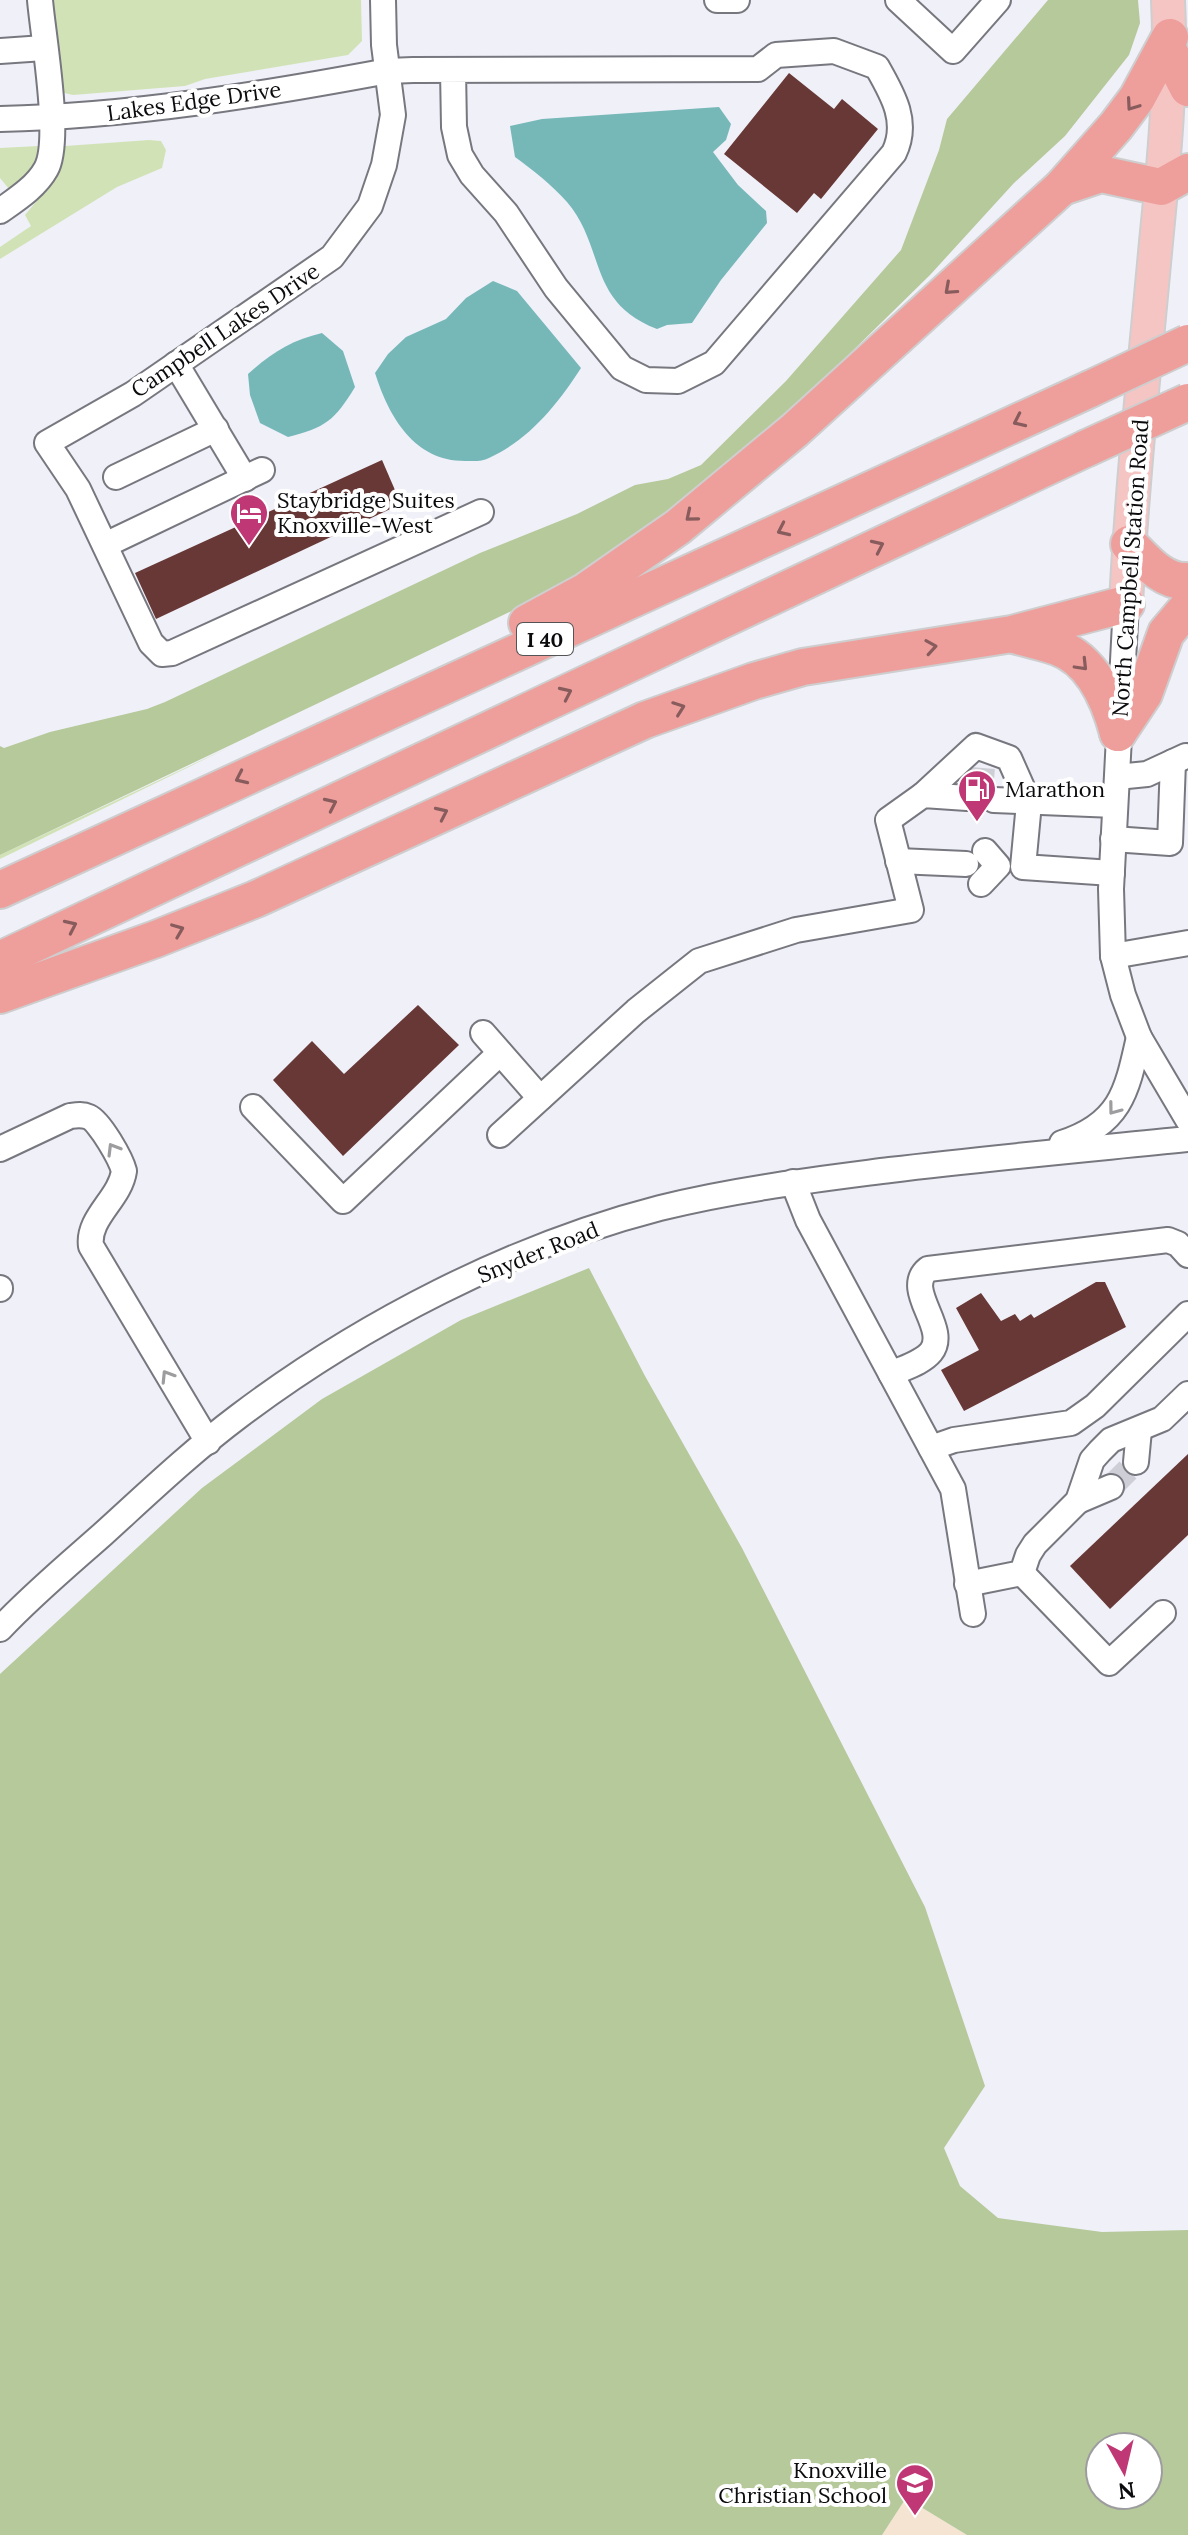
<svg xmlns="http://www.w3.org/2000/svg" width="1188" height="2535" font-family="Lora,serif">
<rect width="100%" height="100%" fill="#f0f0f9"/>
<path fill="#f5e4d2" d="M906 2498 967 2535H882Z"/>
<g fill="#d1e3b6">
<path d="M51 0H361L362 41 348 55 205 79 185 86 73 95 60 92Z"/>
<path d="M149 140 161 141 166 150 162 168 117 187 0 259V247L31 226 25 215 59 174 65 146Z"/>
<path d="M38 146C37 167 25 177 9 189L0 178V148Z"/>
<path d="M234 745 0 859V855Z"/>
</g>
<g fill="#b6c99a" fill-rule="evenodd">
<path d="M1048 0H1138L1140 23 1129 55 1065 136 1014 183 930 275 833 370 697 495 585 576 0 855V746L4 748 50 732 147 709 165 702 480 553 577 514 635 485 668 479 701 465 786 381 901 250 939 150 947 119Z"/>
<path d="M589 1268 645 1376 742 1548 925 1907 985 2086 944 2148 960 2186 998 2218 1102 2232 1188 2230V2535H967L906 2498 882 2535H0V1674L202 1488 322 1399 461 1320ZM1148 2447V2495H1100V2447Z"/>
</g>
<g fill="#76b8b8">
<path d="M719 107 731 124 726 140 713 152 738 185 766 211 767 223 721 280 692 323 667 325 657 329C587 302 606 248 567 202 552 185 533 170 515 157L510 126 542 119Z"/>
<path d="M493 281 517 291 581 368C557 405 530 439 489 458 482 462 473 461 465 461 414 461 389 417 375 373L388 354 406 337 446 319 466 298Z"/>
<path d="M322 333 343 351 355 387C335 420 325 428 288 437L260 423 250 395 248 374C271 353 292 340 322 333Z"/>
</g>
<g fill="#673836">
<path d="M789 73 834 109 842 99 878 129 821 199 814 193 797 213 724 154Z"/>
<path d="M382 460 401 504 156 619 135 573Z"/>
<path d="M418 1005 459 1045 343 1156 273 1080 312 1041 344 1074Z"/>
<path d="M1096 1282H1105L1126 1327 964 1411 941 1370 979 1350 956 1308 981 1293 1001 1321 1015 1314 1020 1321 1031 1314 1034 1318Z"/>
<path d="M1188 1454V1535L1110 1609 1070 1566Z"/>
</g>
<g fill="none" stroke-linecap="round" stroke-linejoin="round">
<g stroke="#ceced6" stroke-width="24" stroke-dasharray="24 12" stroke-linecap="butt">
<path d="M970 779 996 781"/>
<path d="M1111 1487 1136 1462"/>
</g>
<g stroke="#77777f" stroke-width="28">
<g id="minor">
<path d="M383 0 384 45 393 115 384 165 370 206 332 257 133 394 47 443 78 489 151 643 162 654 172 653 481 512"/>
<path d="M717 0H737"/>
<path d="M898 0 953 51 998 0"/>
<path d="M0 51 44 48"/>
<path d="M0 119C131 116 259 95 388 71L413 70 758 69 776 55 834 51 877 67C893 95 909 122 894 153L714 363 678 381 646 380 622 368 556 288 506 213 472 175 460 155 454 127 453 70"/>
<path d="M0 211C17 199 36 187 46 169 62 141 43 36 40 0"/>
<path d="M176 364 245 479"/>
<path d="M116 477 216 429"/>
<path d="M105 545 262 470"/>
<path d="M1126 604 1111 889 1113 956 1123 995 1139 1037 1188 1120"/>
<path d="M1117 777 1147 774 1186 756"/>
<path d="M923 795 976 746 1009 758 1029 803 1023 867 1112 873"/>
<path d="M994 800 1115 805"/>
<path d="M1113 839 1170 843 1173 762"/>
<path d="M898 861 966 864"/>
<path d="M981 884 998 866 985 851"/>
<path d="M1113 956 1188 943"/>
<path d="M483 1033 540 1098"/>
<path d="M253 1107 343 1201 500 1053"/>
<path d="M500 1135 636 1011 699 961 796 930 911 910 888 820 923 795 967 798"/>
<path d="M1062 1143C1121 1124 1127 1091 1139 1037"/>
<path d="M0 1149 70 1116C77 1115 82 1114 89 1117 100 1122 121 1159 124 1171 120 1199 87 1218 91 1246L208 1442"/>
<path d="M793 1182 808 1220 953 1489 973 1614"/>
<path d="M0 1288V1289"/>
<path d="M891 1374C903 1368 922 1363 931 1352 950 1328 902 1290 928 1269L1168 1240 1178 1244 1188 1255"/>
<path d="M931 1448 954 1440 1071 1423 1095 1406 1188 1314"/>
<path d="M1136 1462 1139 1430"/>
<path d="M1078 1501 1111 1487"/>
<path d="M1022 1573 1109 1663 1163 1613"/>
<path d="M967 1584 1022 1573 1028 1555 1035 1544 1078 1501 1092 1460 1100 1451 1111 1440 1162 1419 1188 1394"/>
<path d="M0 1629C32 1595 68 1565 103 1534 147 1494 191 1452 239 1416 361 1324 512 1246 660 1208 736 1189 813 1180 890 1170 989 1158 1089 1149 1188 1139"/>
</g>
</g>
<g stroke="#cececf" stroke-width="36">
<path id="major" d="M1126 604C1132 483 1145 363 1156 242 1164 162 1172 80 1168 0"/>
</g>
<g stroke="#cececf" stroke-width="40">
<g id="highway">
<path d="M1170 53 1188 88"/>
<path d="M1062 187 1101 174 1161 187 1188 172"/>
<path d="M1129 544C1145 560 1163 583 1188 581"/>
<path d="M527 623 586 591 678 527 795 430 1062 187 1116 126 1137 98 1170 37"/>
<path d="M1014 635C1028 639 1043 642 1057 647 1093 660 1109 699 1118 733"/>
<path d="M1118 733 1144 694 1166 633 1188 607"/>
<path d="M0 890 1090 389"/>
<path d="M0 960 1085 449"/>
<path d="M0 995 156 939 256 899 645 720 754 681 803 667 1012 634 1126 604"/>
</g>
</g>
<use href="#minor" stroke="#fff" stroke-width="24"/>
<use href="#major" stroke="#f5c5c4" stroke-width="32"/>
<use href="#highway" stroke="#ee9f9c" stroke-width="36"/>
<g stroke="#cececf" stroke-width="40" stroke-linecap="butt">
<g id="highway-bridge">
<path d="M1090 389 1188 343"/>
<path d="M1085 449 1188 402"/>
</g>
</g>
<use href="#highway-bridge" stroke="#ee9f9c" stroke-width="36"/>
</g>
<defs><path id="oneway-chevron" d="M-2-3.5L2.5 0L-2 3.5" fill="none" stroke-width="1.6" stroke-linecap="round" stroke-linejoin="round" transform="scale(2)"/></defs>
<g stroke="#885c5c">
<use href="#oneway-chevron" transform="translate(1132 105) rotate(125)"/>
<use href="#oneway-chevron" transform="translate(950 289) rotate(138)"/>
<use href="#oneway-chevron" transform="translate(1019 421) rotate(155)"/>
<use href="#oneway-chevron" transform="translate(691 516) rotate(140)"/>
<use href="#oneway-chevron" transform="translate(783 530) rotate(155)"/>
<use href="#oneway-chevron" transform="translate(878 546) rotate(-25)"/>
<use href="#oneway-chevron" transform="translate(931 647) rotate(-9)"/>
<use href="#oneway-chevron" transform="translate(1082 665) rotate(46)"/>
<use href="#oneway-chevron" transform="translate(566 693) rotate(-25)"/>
<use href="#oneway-chevron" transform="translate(679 708) rotate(-20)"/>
<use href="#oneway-chevron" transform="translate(241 778) rotate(155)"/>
<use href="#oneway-chevron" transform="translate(331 804) rotate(-25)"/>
<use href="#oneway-chevron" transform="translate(442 813) rotate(-25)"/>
<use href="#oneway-chevron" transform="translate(71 926) rotate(-25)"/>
<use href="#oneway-chevron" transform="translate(178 930) rotate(-22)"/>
</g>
<g stroke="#9d9d9f">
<use href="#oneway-chevron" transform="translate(1114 1109) rotate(127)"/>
<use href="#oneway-chevron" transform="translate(113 1149) rotate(-121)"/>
<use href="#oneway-chevron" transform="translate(167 1376) rotate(-122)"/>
</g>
<defs>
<g id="hotel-pin" transform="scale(2)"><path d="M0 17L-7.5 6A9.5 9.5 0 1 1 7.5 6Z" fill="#bf3774" stroke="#fff"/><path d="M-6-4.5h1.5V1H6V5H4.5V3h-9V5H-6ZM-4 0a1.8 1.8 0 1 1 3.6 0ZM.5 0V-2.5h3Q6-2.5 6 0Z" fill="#fff"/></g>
<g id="fuel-pin" transform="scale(2)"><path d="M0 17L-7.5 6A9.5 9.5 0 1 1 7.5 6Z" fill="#bf3774" stroke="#fff"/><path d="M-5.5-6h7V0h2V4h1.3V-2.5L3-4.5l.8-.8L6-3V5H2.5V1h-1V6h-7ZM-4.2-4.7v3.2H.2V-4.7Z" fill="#fff"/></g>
<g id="school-pin" transform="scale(2)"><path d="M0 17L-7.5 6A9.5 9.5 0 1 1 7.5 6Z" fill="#bf3774" stroke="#fff"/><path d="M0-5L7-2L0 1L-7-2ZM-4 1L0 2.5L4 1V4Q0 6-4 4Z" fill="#fff"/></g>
</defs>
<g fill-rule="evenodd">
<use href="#hotel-pin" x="249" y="513"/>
<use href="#fuel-pin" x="977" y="789"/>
<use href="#school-pin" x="915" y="2483"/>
</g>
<g text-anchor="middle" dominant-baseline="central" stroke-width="8" stroke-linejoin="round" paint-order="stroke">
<rect fill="#fff" stroke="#545456" stroke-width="2" x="517" y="623" width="56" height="32" rx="6"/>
<g font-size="20" font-weight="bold" fill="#0b0b0e">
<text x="545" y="639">I 40</text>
</g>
<g font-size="22" fill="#0b0b0e" stroke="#fff">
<text transform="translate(194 101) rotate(-8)">Lakes Edge Drive</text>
<text transform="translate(225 330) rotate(-34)">Campbell Lakes Drive</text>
<text transform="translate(1130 568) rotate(-86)">North Campbell Station Road</text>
<text transform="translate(538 1252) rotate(-22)">Snyder Road</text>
</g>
<g font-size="22" fill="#0b0b0e" stroke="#fff" text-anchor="start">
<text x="277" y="500">Staybridge Suites<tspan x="277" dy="25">Knoxville-West</tspan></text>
<text x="1005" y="789">Marathon</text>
<text x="887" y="2470" text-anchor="end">Knoxville<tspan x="887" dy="25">Christian School</tspan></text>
</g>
</g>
<g transform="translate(1124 2471) rotate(172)"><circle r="38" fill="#ffffff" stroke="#9d9d9f" stroke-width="2"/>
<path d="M0-6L14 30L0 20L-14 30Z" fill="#bf3774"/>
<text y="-12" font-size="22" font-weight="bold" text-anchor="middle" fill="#0b0b0e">N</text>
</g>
</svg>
